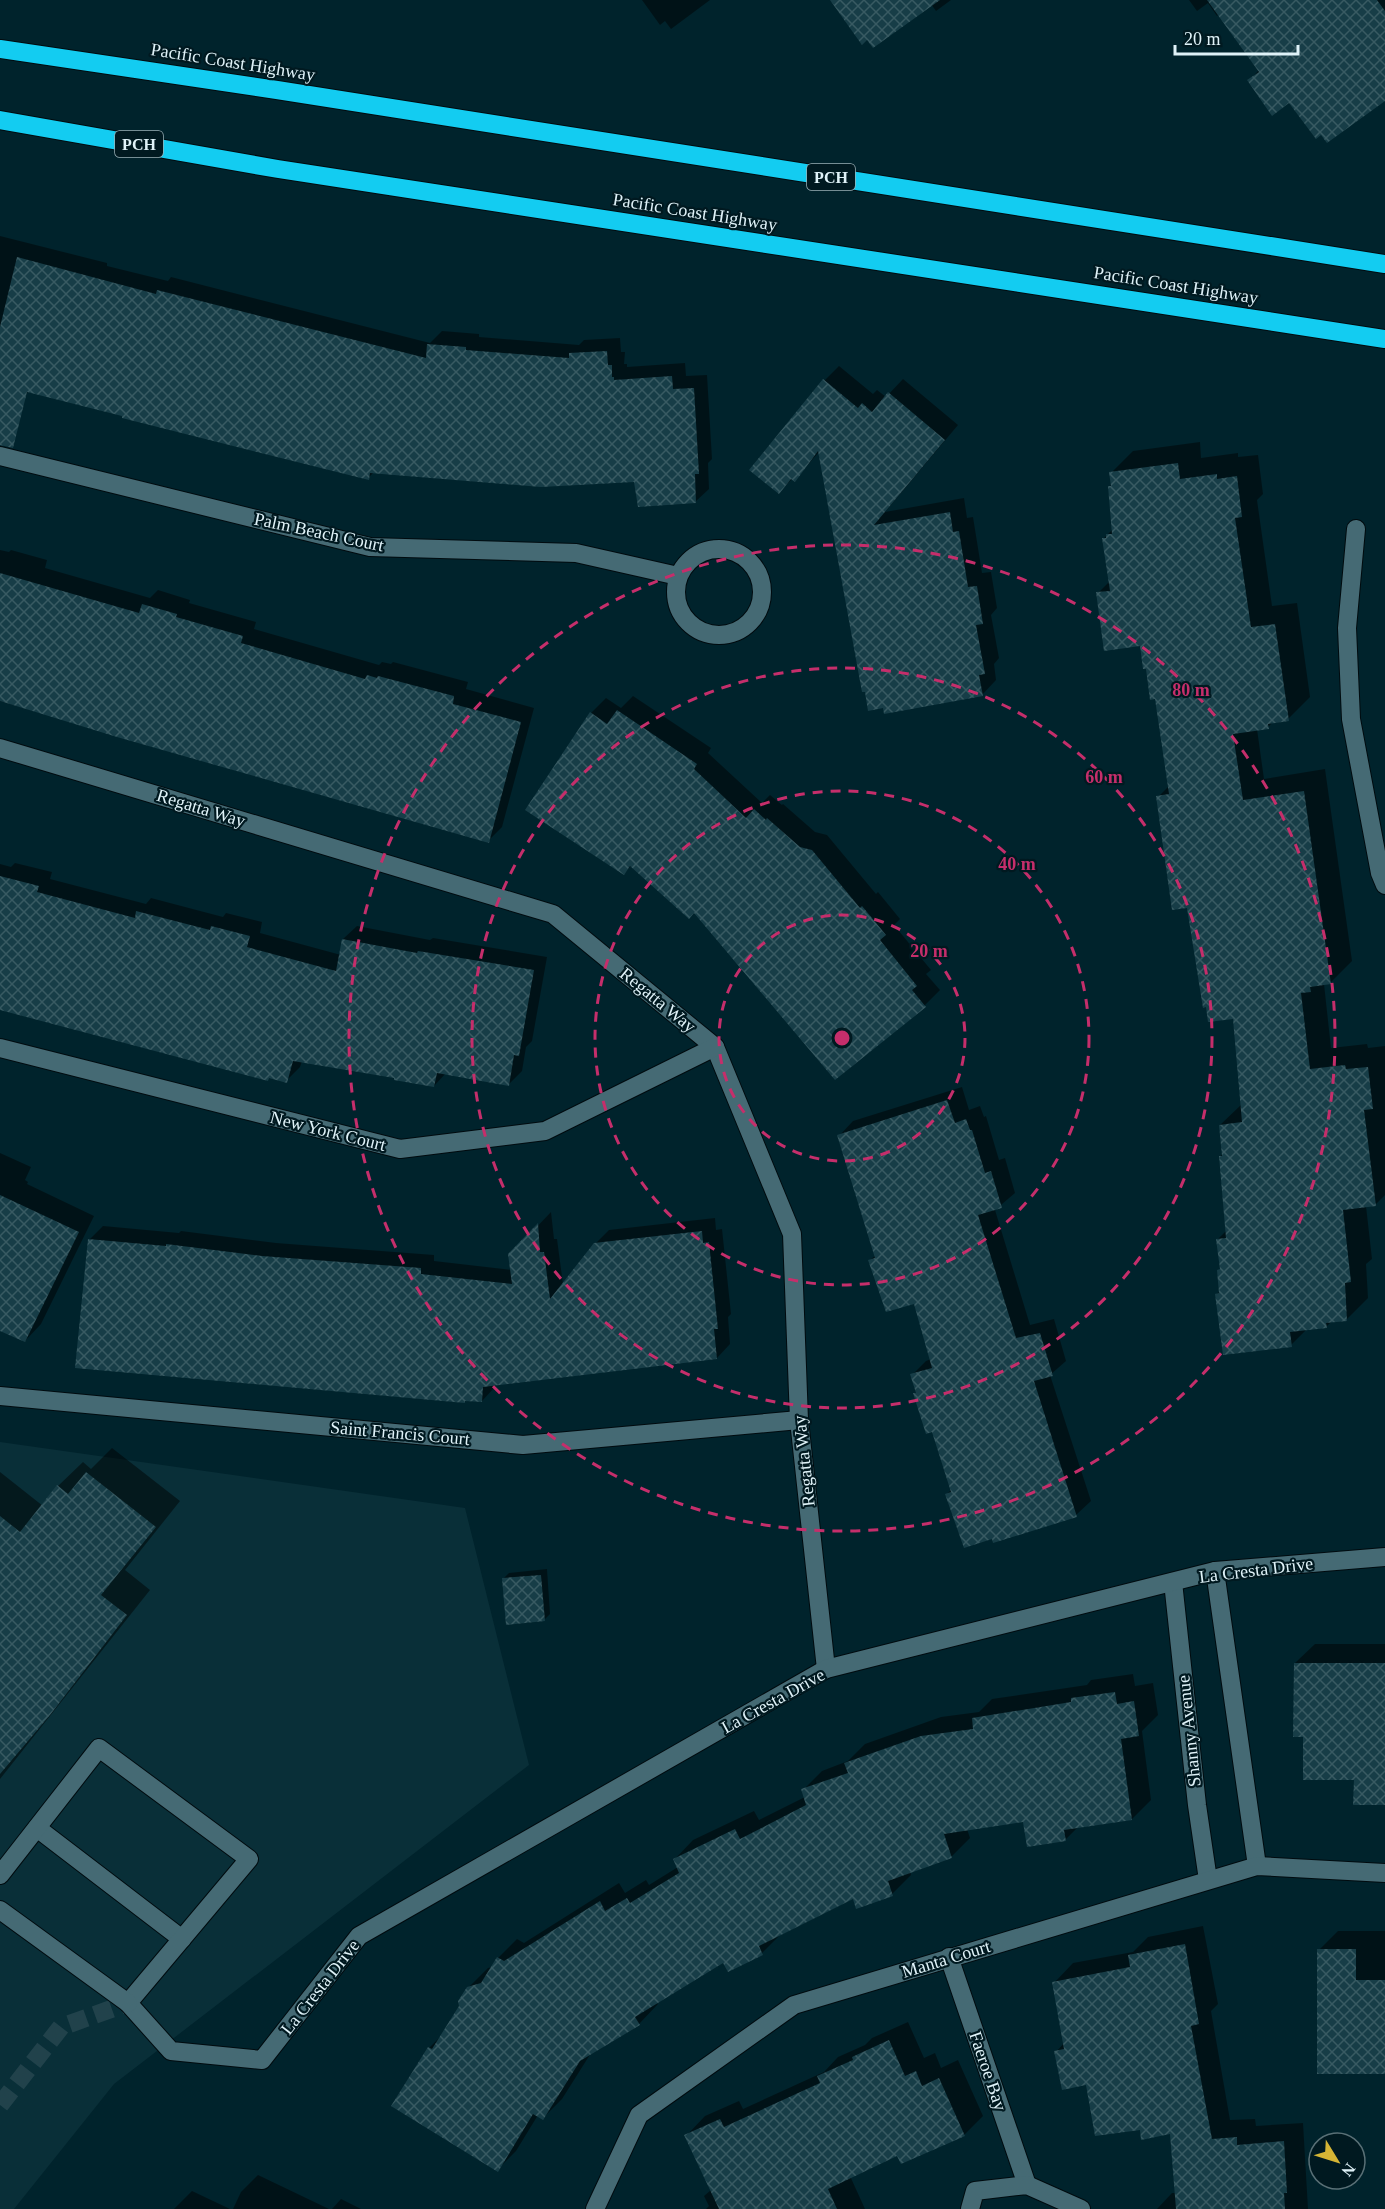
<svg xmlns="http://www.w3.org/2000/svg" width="1385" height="2209" font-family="'Times New Roman',serif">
<defs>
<pattern id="building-cross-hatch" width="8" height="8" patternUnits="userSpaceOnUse" patternTransform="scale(1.5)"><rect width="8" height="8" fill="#173d47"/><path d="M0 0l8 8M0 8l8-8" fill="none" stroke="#385a62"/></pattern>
</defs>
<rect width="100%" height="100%" fill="#00232c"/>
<path fill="#092f38" d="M0 1442 465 1508 529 1765 114 2084 14 2209H0Z"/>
<g fill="#0007">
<path d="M642 0H710L671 29 665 21 660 25Z"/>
<path d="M832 0H951L936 11 931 4Z"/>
<path d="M1189 0H1385V99L1289 101 1249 81 1259 70 1219 14 1217 16 1208 3 1197 11Z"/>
<path d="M0 236 107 263V266L168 281 171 277 430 343 442 331 479 334V337L579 345 584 340 620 338 621 352H625L624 364H627V367L685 363 686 376 707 375 712 459 708 463 709 489 695 502 636 480 375 471 368 478 124 415 29 391 26 394 0 387Z"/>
<path d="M839 366 873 394 877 390 886 397 903 379 958 425 885 512 964 498 967 518 973 517 982 573 991 572 997 608 991 615 999 658 994 664 996 680 982 695 820 451 794 480 793 478 779 492 752 469 825 380Z"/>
<path d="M1200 442 1201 458 1238 453V457L1258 455 1263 494 1257 500 1272 606 1297 603 1310 697 1288 719 1274 721 1268 727 1257 729 1264 779 1325 769 1352 961 1330 983 1324 984 1331 1048 1367 1044 1368 1048 1385 1046V1195L1375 1205 1366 1206 1372 1259 1366 1264 1368 1298 1346 1320 1332 1321 1327 1326 1308 1328 1291 1345 1217 1294 1221 1290 1222 1268 1218 1239 1227 1230 1220 1157 1223 1153 1220 1125 1242 1104 1234 1017 1189 906 1158 797 1169 786 1156 697 1141 645 1098 593 1110 581 1103 539 1113 529 1109 487 1112 484 1111 473 1133 451Z"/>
<path d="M0 550 9 552 11 550 47 560 45 568 150 598 158 590 190 600 189 603 256 622 254 629 379 665 382 662 391 664 393 662 468 682 466 689 534 708 502 827 488 841 0 701Z"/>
<path d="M633 696 711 748 708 753 762 803 770 795 782 805 783 804 815 832 827 835 876 894 878 892 900 919 894 925 931 970 926 974 940 990 925 1005 836 1077 695 911 632 865 624 873 591 713 606 698 621 708Z"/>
<path d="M15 863 52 872 50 879 146 904 151 898 223 917 226 913 262 922 260 933 341 955 343 939 357 926 430 940 433 938 547 957 532 1041 526 1047 522 1071 509 1084 446 1073 434 1086 396 1077 302 1061 300 1067 286 1081 0 1008V864L11 867Z"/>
<path d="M962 1087 969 1110 980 1106 984 1117 986 1116 999 1160 1005 1158 1015 1193 995 1210 1030 1325 1054 1319 1066 1361 1050 1375 1091 1501 1076 1515 993 1537 947 1494 951 1490 933 1430 915 1394 917 1392 912 1375 926 1361 931 1359 915 1302 870 1260 876 1255 839 1136 853 1121Z"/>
<path d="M0 1153 31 1167 25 1180 28 1182 27 1184 94 1216 41 1324 25 1341 0 1330Z"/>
<path d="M551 1212 554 1239H557L563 1284 595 1244 609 1230 715 1218 716 1230 722 1229 731 1314 728 1317 730 1344 717 1358 496 1384 495 1387 482 1401 467 1399 464 1402 89 1240 103 1226 179 1233 181 1231 276 1243 434 1255V1261L512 1270 510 1255Z"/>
<path d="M112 1448 180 1501 125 1570 150 1590 0 1779V1472L43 1506 58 1486 83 1462 91 1469Z"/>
<path d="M547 1569 550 1614 544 1620 503 1579 509 1573Z"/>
<path d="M1315 1644H1385V1804L1304 1735 1295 1663Z"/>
<path d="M1133 1674 1135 1686 1153 1683 1158 1715 1142 1731 1151 1800 1132 1819 1079 1826 1065 1840 1025 1821 967 1829 970 1838 951 1857 910 1871 911 1875 892 1894 854 1897 781 1934 762 1953 724 1961 656 2002 658 2004 639 2024 591 2053 562 2099 543 2118 538 2115 516 2151 497 2170 429 2048 444 2033 461 2006 468 1988 488 1968 492 1967 498 1958 517 1939 524 1943 619 1883 625 1893 646 1880 649 1885 678 1867 674 1860 693 1840 754 1811 759 1820 805 1797 803 1790 822 1771 848 1761 865 1744 941 1717 979 1712 992 1699 1087 1685 1091 1680Z"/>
<path d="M1203 1926 1218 2004 1211 2011 1230 2120 1255 2119 1256 2126 1303 2123 1308 2209H1157L1172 2193H1176L1172 2132 1141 2128 1087 2083 1056 2052 1064 2043 1054 1983 1073 1963 1133 1952 1148 1937Z"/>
<path d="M1338 1931H1385V2073L1319 1950Z"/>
<path d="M908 2022 924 2058 935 2053 941 2068 958 2060 983 2116 964 2135 898 2154 850 2176 865 2209H706L709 2206 704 2196 711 2190 686 2136 705 2116 739 2101 743 2109 824 2072 838 2057 865 2045 872 2038Z"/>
<path d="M258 2175 329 2209H233L241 2192Z"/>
<path d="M192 2191 230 2209H174Z"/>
<path d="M341 2199 361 2209H332Z"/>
</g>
<g fill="url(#building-cross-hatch)">
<path d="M830 0H940L873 48 867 40 862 45Z"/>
<path d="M1207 0H1377L1385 11V101L1327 143 1321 135 1316 139 1289 103 1272 116 1247 80 1259 72Z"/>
<path d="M17 257 156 294 157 290 426 358 427 344 466 347V350L569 358V353L607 351 608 365H612V377H614V380L672 376 673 389 694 388 699 474H695L696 503 638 507 634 482 541 487 370 473 369 480 122 418V416L27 392 13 448 0 445V327Z"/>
<path d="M823 379 858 408 862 403 872 412 888 392 945 440 874 525 950 512 953 532 959 531 968 587 977 586 983 624 976 625 985 674 979 675 983 696 884 714 883 708 868 711 865 692H862L818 451 795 482 791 479 779 494 749 470Z"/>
<path d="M1178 463 1180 479 1217 474V479L1237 476 1242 517 1235 518 1251 627 1275 624 1289 721 1268 724 1269 729 1233 734 1243 800 1304 791 1331 984 1310 987 1311 992 1301 993 1310 1069 1345 1065 1346 1069 1368 1067 1373 1109 1364 1110 1376 1206 1343 1210 1351 1282 1345 1283 1347 1321 1326 1323 1327 1328 1290 1332 1292 1347 1223 1355 1215 1294 1219 1293 1217 1270 1220 1269 1216 1239 1226 1238 1219 1156H1222L1219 1125 1242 1122 1233 1019 1208 1022 1206 1007 1203 1008 1187 908 1172 910 1156 796 1169 794 1155 699 1150 700 1146 669H1143L1140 646 1104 651 1096 592 1110 591 1102 538H1106V534H1112L1108 486H1111L1109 472Z"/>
<path d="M0 573 139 613 142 604 177 614 176 617 243 636 241 643 365 679 367 675 377 678 378 676 454 696 453 704 521 722 489 843 117 737 0 701Z"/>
<path d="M617 710 697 764 694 769 746 818 754 809 766 820 767 818 800 847 812 850 860 908 862 906 886 935 880 940 917 986 912 990 926 1007 835 1080 694 913 689 919 630 866 624 875 525 810 590 712 607 724Z"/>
<path d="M0 876 39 886 37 892 135 918 136 911 210 930 211 926 250 936 247 947 336 971 342 939 417 953 418 951 534 970 519 1056 514 1055 509 1086 437 1073 434 1087 394 1080V1078L293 1061 287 1083 269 1078 268 1081 0 1010Z"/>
<path d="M947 1100 955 1123 966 1119 970 1130H972L985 1173 991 1171 1002 1208 978 1215 1016 1338 1040 1333 1053 1376 1034 1381 1077 1517 993 1543 992 1539 964 1548 945 1494 951 1492 932 1432 926 1434 913 1393H916L910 1374 932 1368 914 1304 886 1312 868 1260 875 1258 837 1135Z"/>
<path d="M0 1195 79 1232 25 1342 0 1331Z"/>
<path d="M538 1223 540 1252H544L550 1299 594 1243 702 1231 703 1243 709 1242 718 1329H714L717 1359 483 1387 482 1402 465 1401V1403L75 1368 88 1239 166 1246V1244L262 1256 421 1268V1274L512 1284 508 1254Z"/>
<path d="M86 1472 156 1527 101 1595 127 1615 50 1715 0 1774V1516L20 1532 57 1485 68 1494Z"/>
<path d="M541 1575 545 1621 506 1625 502 1578Z"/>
<path d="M1294 1663H1385V1805H1353L1354 1780H1303V1737H1293Z"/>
<path d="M1115 1692 1117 1704 1134 1701 1139 1736 1121 1739 1132 1820 1064 1830 1066 1841 1027 1847 1023 1822 944 1834 952 1858 888 1881 893 1896 856 1909 853 1899 759 1946 763 1955 728 1972 723 1963 635 2017 640 2025 580 2061 543 2120 533 2114 498 2172 391 2106 428 2047 432 2049 459 2006 458 2001 467 1987 481 1983 497 1957 504 1961 600 1901 605 1911 627 1898 630 1903 679 1873 673 1859 735 1829 740 1839 806 1805 801 1789 848 1773 844 1763 921 1736 973 1729 972 1718 1071 1702V1698Z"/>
<path d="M1185 1944 1199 2024 1191 2026 1212 2139 1237 2137V2145L1284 2141 1287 2193H1284L1285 2209H1176L1170 2134 1141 2140 1140 2130 1095 2136 1086 2085 1062 2090 1054 2051 1064 2049 1052 1982 1130 1967 1128 1955Z"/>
<path d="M1317 1949H1356V1980H1385V2074H1317Z"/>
<path d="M889 2040 905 2076 916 2071 922 2086 939 2078 965 2136 901 2164 897 2156 828 2189 837 2209H719L684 2135 720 2119 724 2127 820 2083 817 2076 853 2060 852 2057Z"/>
</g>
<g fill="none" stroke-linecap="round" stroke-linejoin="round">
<path stroke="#21424b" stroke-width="18" stroke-dasharray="18 9" stroke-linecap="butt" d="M0 2105 61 2027 128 2003"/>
<g stroke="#000b0f" stroke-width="20">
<g id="minor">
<path d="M0 456 370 547 576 553 678 576"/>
<path d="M1356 529 1347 628 1351 719 1380 873 1385 885"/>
<circle cx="719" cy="592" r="43"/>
<path d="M0 748 553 914 715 1047 792 1234 799 1420 826 1669"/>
<path d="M0 1048 400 1149 545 1131 715 1047"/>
<path d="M0 1396 523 1445 799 1420"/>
<path d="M1215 1571 1257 1866"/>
<path d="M1173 1582 1197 1805 1208 1880"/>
<path d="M37 1828 182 1939"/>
<path d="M0 1875 99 1748 249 1859 128 2003 171 2051 262 2060 359 1936 826 1669 1215 1571 1385 1557"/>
<path d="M0 1910 128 2003"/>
<path d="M949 1957 1027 2185"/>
<path d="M595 2209 639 2115 794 2005 1257 1866 1385 1873"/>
<path d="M970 2209 975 2191 1027 2185 1081 2209"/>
</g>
</g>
<g stroke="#000b0f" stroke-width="20">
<g id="highway">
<path d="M0 49 277 90 1385 264"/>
<path d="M0 120 278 169 1385 339"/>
</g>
</g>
<use href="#minor" stroke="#456a74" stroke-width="18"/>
<use href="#highway" stroke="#13ccf1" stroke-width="18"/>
</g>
<g fill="none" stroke="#c52e6b" stroke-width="3" stroke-dasharray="10 8">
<circle cx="842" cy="1038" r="123"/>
<circle cx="842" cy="1038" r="247"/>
<circle cx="842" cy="1038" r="370"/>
<circle cx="842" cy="1038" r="493"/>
</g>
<g text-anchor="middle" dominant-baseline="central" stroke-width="4.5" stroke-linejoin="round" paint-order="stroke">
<g fill="#001920" stroke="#9cb1b7" stroke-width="1.5">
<rect x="115" y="131" width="48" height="26" rx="4.5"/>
<rect x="807" y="164" width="48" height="26" rx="4.5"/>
</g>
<g font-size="16" font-weight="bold" fill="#dff2f8">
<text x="139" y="144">PCH</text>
<text x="831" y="177">PCH</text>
</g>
<g font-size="18" fill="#dff2f8" stroke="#001920">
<text transform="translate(233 62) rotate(9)">Pacific Coast Highway</text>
<text transform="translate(695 212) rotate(9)">Pacific Coast Highway</text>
<text transform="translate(1176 285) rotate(9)">Pacific Coast Highway</text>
<text transform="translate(319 532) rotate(12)">Palm Beach Court</text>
<text transform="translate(201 808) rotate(17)">Regatta Way</text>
<text transform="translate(658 1000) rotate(39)">Regatta Way</text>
<text transform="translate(328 1131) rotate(14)">New York Court</text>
<text transform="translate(400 1433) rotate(5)">Saint Francis Court</text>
<text transform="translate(804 1461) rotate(-96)">Regatta Way</text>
<text transform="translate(1256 1570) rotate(-7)">La Cresta Drive</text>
<text transform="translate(773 1701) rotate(-29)">La Cresta Drive</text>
<text transform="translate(1189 1731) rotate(-96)">Shanny Avenue</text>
<text transform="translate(946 1959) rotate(-17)">Manta Court</text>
<text transform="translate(320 1987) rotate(-52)">La Cresta Drive</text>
<text transform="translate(988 2071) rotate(71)">Faeroe Bay</text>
</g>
</g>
<circle cx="842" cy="1038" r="9" fill="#c52e6b" stroke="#001920" stroke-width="3"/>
<g font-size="18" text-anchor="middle" font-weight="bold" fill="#c52e6b" stroke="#001920" stroke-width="4.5" stroke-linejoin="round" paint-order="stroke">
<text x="1191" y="696">80 m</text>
<text x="1104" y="783">60 m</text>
<text x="1017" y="870">40 m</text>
<text x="929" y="957">20 m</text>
</g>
<g transform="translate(1337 2161) rotate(128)"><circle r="28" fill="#001920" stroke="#597076" stroke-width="1.5"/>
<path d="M0-4.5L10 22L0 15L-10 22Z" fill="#d5b535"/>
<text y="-9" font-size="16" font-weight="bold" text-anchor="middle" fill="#dff2f8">N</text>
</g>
<path d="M1175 45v9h123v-9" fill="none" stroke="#dff2f8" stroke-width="3"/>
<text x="1184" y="45" font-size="18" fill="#dff2f8" stroke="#001920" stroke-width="4.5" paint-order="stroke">20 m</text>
</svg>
